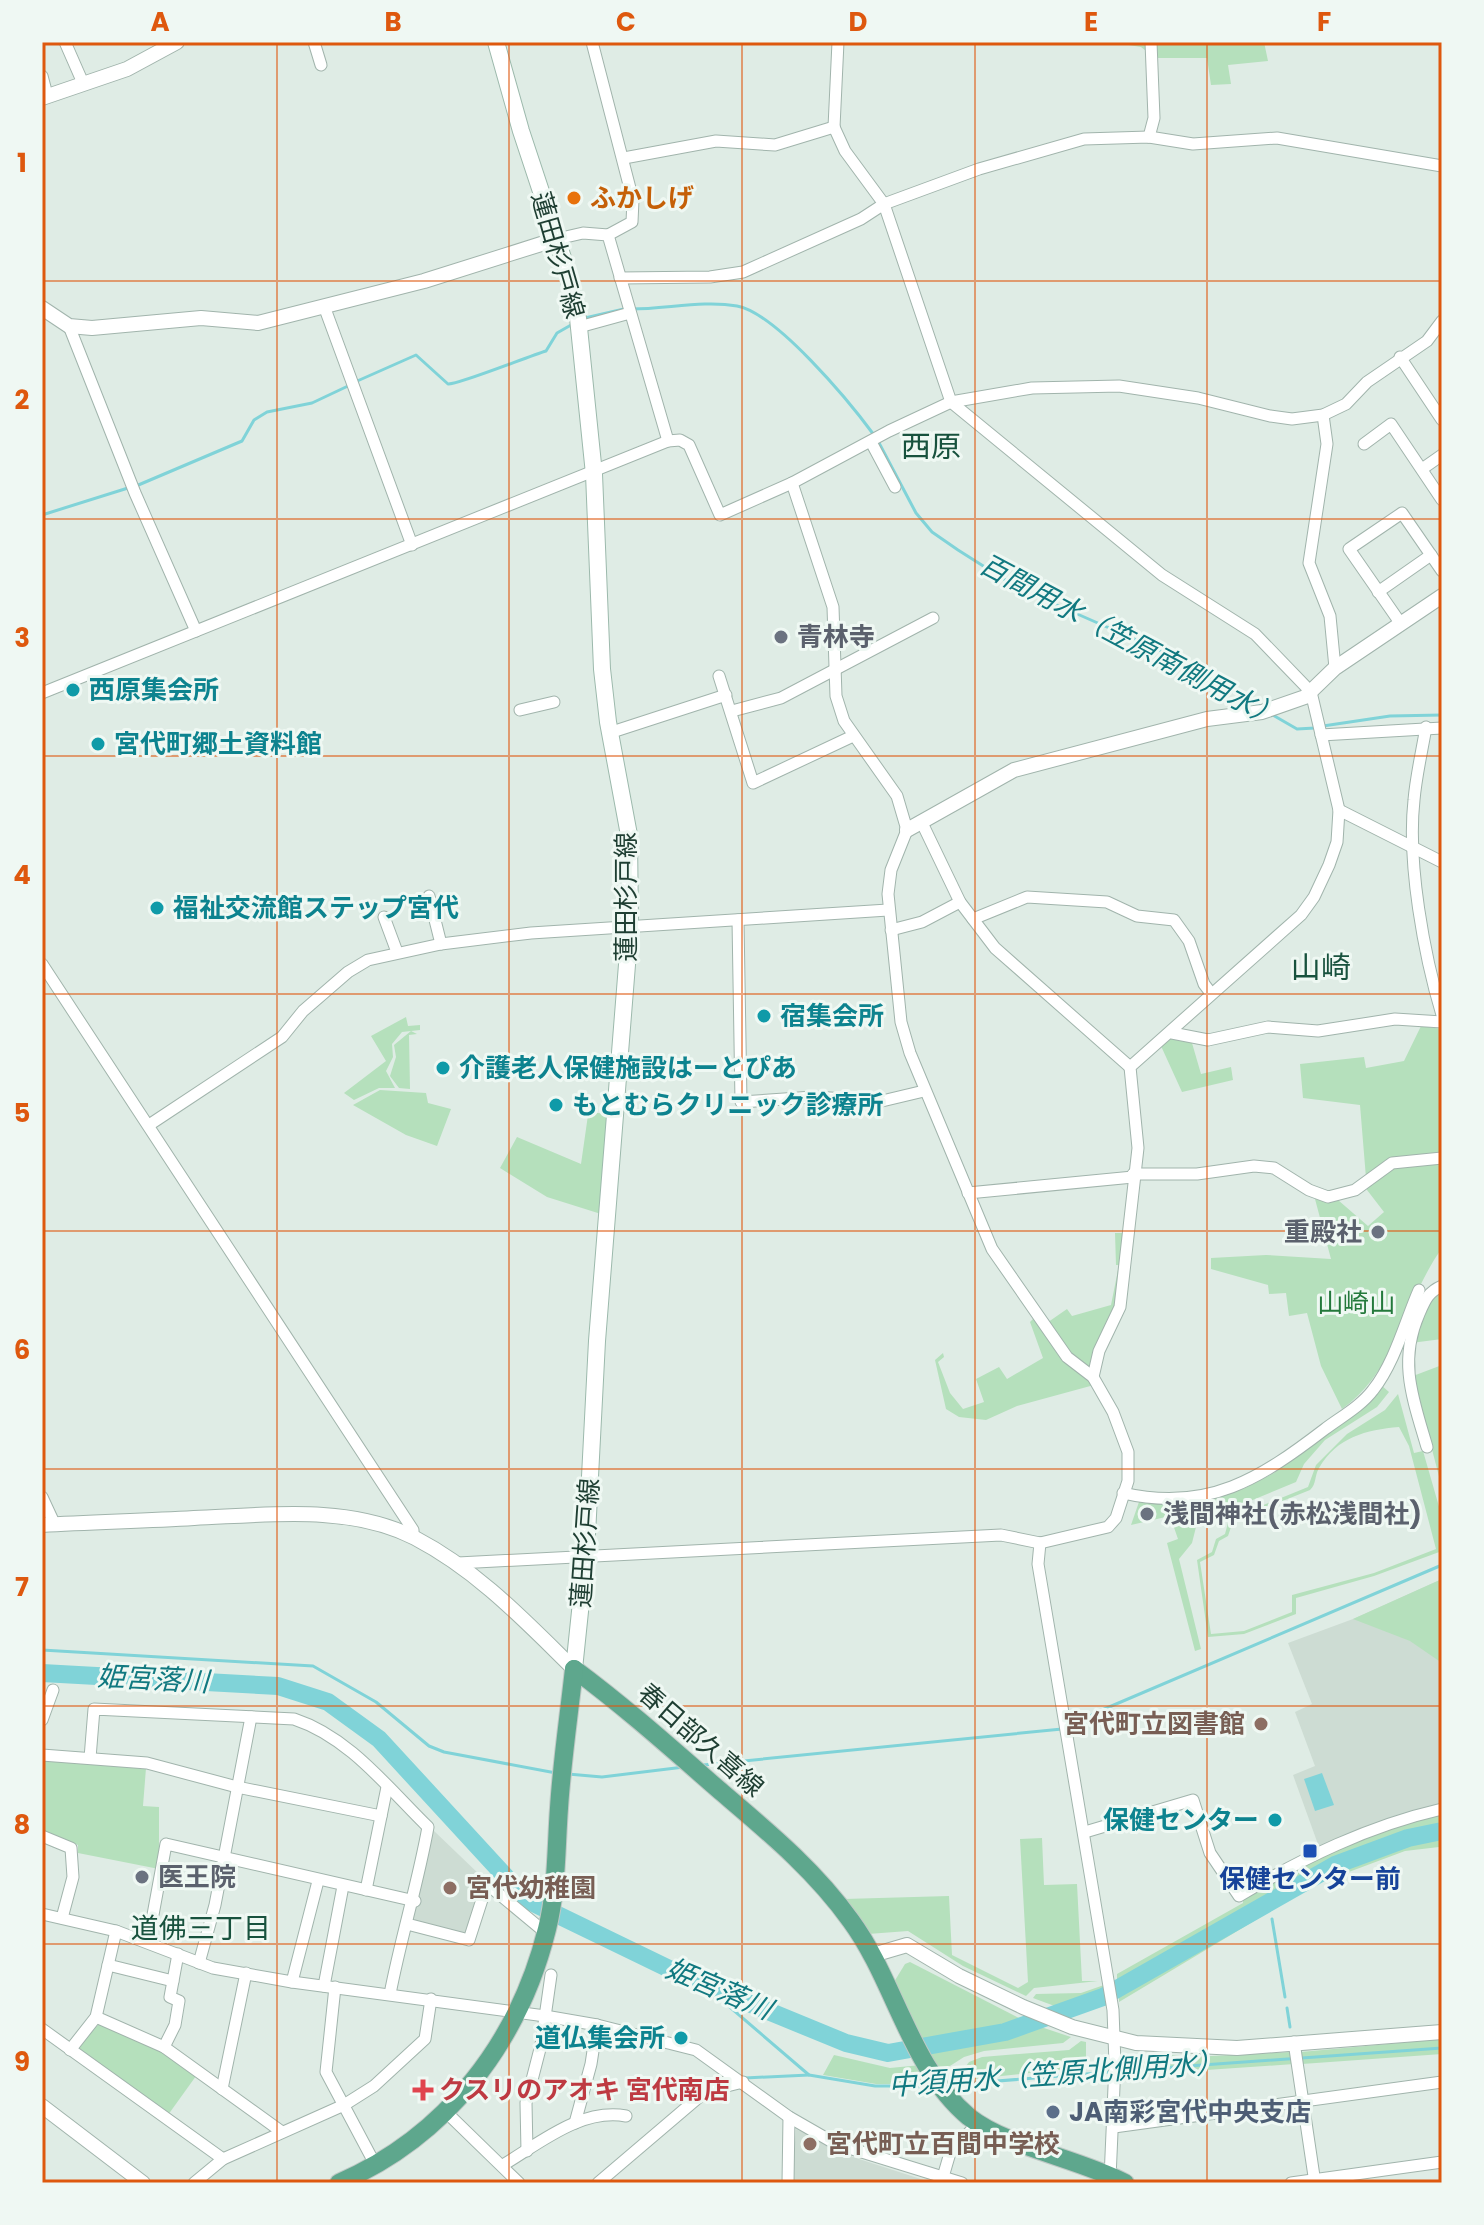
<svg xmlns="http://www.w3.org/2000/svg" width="1484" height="2225" font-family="Poppins,'Noto Sans JP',sans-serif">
<rect width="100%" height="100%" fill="#dfece5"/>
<g fill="#cddcd3">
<path d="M1442 1579V1806L1319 1847 1293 1775 1315 1766 1295 1712 1312 1704 1288 1643 1353 1619Z"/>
<path d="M433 1830 482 1877 466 1932 462 1933 416 1921 413 1917Z"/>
<path d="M796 2129 853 2157 933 2183H792Z"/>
</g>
<g fill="#b5e0bc" fill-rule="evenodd">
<path d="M1110 42H1264L1268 61 1228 65 1231 84 1211 85 1207 58H1155L1141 47Z"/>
<path d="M406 1017 408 1026 420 1025V1030L402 1032 392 1044 393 1057 386 1071 395 1088H379L354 1100 344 1093 386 1061 371 1036Z"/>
<path d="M1421 1026 1442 1029V1248C1403 1303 1397 1370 1342 1409L1321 1366 1307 1313 1289 1316 1286 1293 1269 1294 1268 1285 1211 1269V1258L1266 1255 1331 1259 1315 1199 1317 1196 1338 1200 1368 1226 1384 1212 1367 1190 1360 1105 1303 1098 1300 1064 1364 1057 1366 1068 1404 1061Z"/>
<path d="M411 1031 417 1034 409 1035 410 1089 399 1088 390 1076 396 1057 394 1045Z"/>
<path d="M1172 1038 1192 1043 1201 1074 1231 1067 1233 1080 1182 1092 1161 1046Z"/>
<path d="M380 1090 426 1093 428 1103 451 1109 437 1146 406 1135 353 1105Z"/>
<path d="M586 1105H589V1112L607 1114 601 1214 547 1197 500 1168 517 1137 581 1164 588 1115 579 1114Z"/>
<path d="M1115 1233H1124L1116 1308 1094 1385 1017 1406 986 1420 959 1417 946 1409 935 1360 943 1353 944 1357 938 1362 950 1393 963 1409 984 1402 976 1379 999 1367 1007 1379 1043 1358 1030 1322 1034 1318 1041 1327 1067 1309 1072 1316 1111 1305 1119 1265H1116Z"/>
<path d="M1442 1291V1339L1411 1343 1430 1298Z"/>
<path d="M1442 1365V1488L1413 1376Z"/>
<path d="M1381 1385 1389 1392 1377 1407 1325 1440 1304 1464 1296 1482 1197 1523 1192 1543 1179 1559 1201 1649 1195 1651 1167 1543 1178 1539 1170 1516 1131 1525 1140 1499 1154 1503 1177 1501 1180 1511 1245 1488 1274 1473 1371 1398Z"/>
<path d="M1398 1394 1414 1453 1423 1451 1442 1517V1551L1374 1576 1296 1598V1614L1244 1634 1208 1637 1197 1560 1212 1552 1216 1539 1225 1534 1229 1519 1308 1487 1316 1465 1347 1434 1385 1410ZM1399 1427 1409 1446 1436 1549 1374 1573 1292 1595V1612L1244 1631 1211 1634 1200 1562 1214 1555 1219 1541 1228 1536 1233 1521 1310 1490C1317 1483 1314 1477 1319 1468 1337 1437 1366 1430 1399 1427Z"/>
<path d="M1442 1579V1663L1410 1641 1353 1619Z"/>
<path d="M42 1759 146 1768 143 1806 159 1807V1869L78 1853V1845L42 1830Z"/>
<path d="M1442 1812V1825L1400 1835 1309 1870 1209 1934 1117 1984V1974L1243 1903V1899C1306 1862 1370 1828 1442 1812Z"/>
<path d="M1442 1834 1439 1847 1405 1851 1314 1885 1119 2002V1996C1224 1936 1322 1863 1442 1834Z"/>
<path d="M1042 1838 1044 1885 1077 1884 1082 1981H1098L1034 1988 1026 1996 963 1966 908 1931 868 1934 844 1899 949 1896 952 1955 1018 1988 1028 1982 1020 1839Z"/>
<path d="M910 1962 1025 2021 984 2034 924 2043 894 1982 905 1964Z"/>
<path d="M1104 1985 1105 1990 1060 2008 1033 1998 1036 1994 1081 1993Z"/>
<path d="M99 2024 164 2053 196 2076 168 2115 78 2051V2047Z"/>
<path d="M1041 2027 1071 2037 1063 2043 984 2051 964 2057 939 2073 929 2053Z"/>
<path d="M1442 2039V2054L1302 2064 1301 2052Z"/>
<path d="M1081 2041 1086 2042V2067L955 2081 969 2062 982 2057 1069 2050Z"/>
<path d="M1292 2052 1294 2064 1119 2076 1120 2064 1157 2060V2054L1191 2057Z"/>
<path d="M834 2055 890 2068 921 2065 932 2084H876L823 2075Z"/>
</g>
<path fill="#80d3d8" d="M1322 1773 1334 1805 1315 1811 1304 1779Z"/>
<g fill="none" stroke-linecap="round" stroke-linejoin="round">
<g stroke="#80d3d8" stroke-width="3">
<path d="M632 309C666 309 704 300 737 306 776 313 849 401 874 435"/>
<path d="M585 318 624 309"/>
<path d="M355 382 416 355 448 384C458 385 529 356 546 351L557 333 571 325"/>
<path d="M878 441 916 513 932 532 958 550 1018 588 1157 649 1262 707"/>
<path d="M136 486 242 441 254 420 267 412 312 403 348 386"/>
<path d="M42 515 128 488"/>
<path d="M1271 714 1297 729 1315 728"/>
<path d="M1323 726 1390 716 1442 715"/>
<path d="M42 1650 313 1666 376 1702 429 1746 444 1752 556 1773"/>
<path d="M1069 1729 1095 1713 1442 1565"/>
<path d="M703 1765 1062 1729"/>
<path d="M568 1774 602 1777 684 1767"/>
<path d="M1272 1919 1285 1997"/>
<path d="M703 1984 809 2075 875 2086H932"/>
<path d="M1287 2008 1290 2027"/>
<path d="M1119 2071 1442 2048"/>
<path d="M745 2078 809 2075"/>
<path d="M947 2085 1111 2072"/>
</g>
<path stroke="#80d3d8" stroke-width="18" d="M42 1673 278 1686 328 1702 379 1739 527 1900 690 1979 846 2043 888 2053 1005 2032 1103 1997 1335 1865 1408 1838 1442 1831"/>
<g stroke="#a1b4ac" stroke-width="13">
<g id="minor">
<path d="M65 42 83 83"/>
<path d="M314 42 321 65"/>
<path d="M592 42 633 200 632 222 608 235"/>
<path d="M42 76 47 95"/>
<path d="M834 127 838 42"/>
<path d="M1149 137 1154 118 1151 42"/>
<path d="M624 158 716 141 775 145 834 127 845 151 884 204 951 402 1162 575 1255 634 1311 692 1339 810 1337 842 1329 865 1314 897 1301 915 1130 1067 1138 1148 1120 1307 1099 1351 1093 1377"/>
<path d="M557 239 583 233 608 235 668 441"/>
<path d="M620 278 710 277 743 272 861 219 884 204 979 169 1084 139 1149 137 1193 144 1277 138 1442 166"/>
<path d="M324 306 412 545"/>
<path d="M69 326 135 493 196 631"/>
<path d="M579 327 630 313"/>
<path d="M1400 357 1442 420"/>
<path d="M1323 415 1327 444 1309 563 1330 616 1335 668"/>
<path d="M871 442 895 487"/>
<path d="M1364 444 1391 424 1442 500"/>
<path d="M1422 469 1442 455"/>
<path d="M1378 592 1431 555"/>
<path d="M1401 624 1349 549 1402 513 1442 571"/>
<path d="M719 676 753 783 853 736"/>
<path d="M42 693 668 441 680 440 689 445 720 515 792 483 889 431 951 402 1032 388 1119 386 1198 398 1270 416 1292 419 1323 415 1346 404 1367 382 1427 341 1442 321"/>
<path d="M520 710 554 702"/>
<path d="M732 711 781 698 933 618"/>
<path d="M1426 727C1422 751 1416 776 1414 800 1407 863 1424 955 1442 1015"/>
<path d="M609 733 726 695"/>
<path d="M1321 735 1442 728"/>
<path d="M1339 810 1442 862"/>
<path d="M922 823 960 902 995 948 1130 1067"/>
<path d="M429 896 441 944"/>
<path d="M384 917 397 952"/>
<path d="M973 919 1027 897 1107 902 1137 916 1174 920 1189 941 1204 984 1210 992"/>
<path d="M738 920 741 1102 813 1097 882 1101 924 1091"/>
<path d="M891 930 922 922 960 902"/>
<path d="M42 964 413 1530V1537"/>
<path d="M1172 1033 1208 1040 1268 1027 1318 1031 1395 1019 1442 1022"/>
<path d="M149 1125 282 1037 303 1011 348 972 368 960 441 944 531 933 888 910"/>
<path d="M1133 1174H1197L1254 1166 1274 1168 1309 1190 1328 1197 1355 1190 1392 1163 1442 1158"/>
<path d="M968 1193 1133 1177"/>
<path d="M1427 1447C1413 1399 1398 1362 1419 1314 1425 1300 1428 1292 1442 1286"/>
<path d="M1123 1493C1208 1513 1261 1478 1325 1429 1341 1417 1361 1406 1373 1390 1395 1362 1405 1322 1419 1290"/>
<path d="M42 1497 55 1525"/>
<path d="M1040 1543 1038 1564 1113 2010 1115 2064 1110 2178"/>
<path d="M458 1563 1001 1535 1040 1543 1108 1527 1116 1518 1128 1481V1452L1113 1412 1093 1377 1067 1357 992 1249 910 1053 901 1022 888 894 891 870 907 830 897 796 844 721 836 696 833 607 792 483"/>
<path d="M42 1720 53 1690"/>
<path d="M42 1755 147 1763 237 1787 381 1816"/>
<path d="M90 1758 94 1709 294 1719C349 1737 387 1787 428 1827 418 1883 401 1937 390 1994"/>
<path d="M1085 1832 1193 1800 1210 1853 1239 1896C1303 1858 1368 1826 1442 1809"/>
<path d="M42 1836 71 1848 73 1877 62 1918"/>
<path d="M366 1890 387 1787"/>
<path d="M42 1914 116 1931 213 1968 292 1982 545 2016 597 2025 696 2050 789 2117 836 2144 962 2183"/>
<path d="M407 1924 469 1940 487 1884 546 1933"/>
<path d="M148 1942 166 1844 415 1901"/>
<path d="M199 1963 215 1905 251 1717"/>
<path d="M108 1965 173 1981"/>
<path d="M292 1982 318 1881"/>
<path d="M324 1986 343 1886"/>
<path d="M335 1987 326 2072 376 2166"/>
<path d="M96 2017 164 2047 282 2132"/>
<path d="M42 2029 223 2159"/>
<path d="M1294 2042 1315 2183"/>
<path d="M164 2047 175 2025 179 2001 170 1997 178 1954"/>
<path d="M70 2050 96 2017 116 1931"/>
<path d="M222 2089 246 1973"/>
<path d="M446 2112 519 2183"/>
<path d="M575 2123 591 2064 597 2025"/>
<path d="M1114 2127 1442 2082"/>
<path d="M527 2151 526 2103 541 2045 551 1975"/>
<path d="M503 2165C540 2143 581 2108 626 2116"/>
<path d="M943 2177 950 2153 978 2123"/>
<path d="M194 2183 223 2159 344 2105 374 2086 425 2039 431 1999"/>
<path d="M598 2183 699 2097 711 2090 743 2082"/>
<path d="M788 2183 789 2117"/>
<path d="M1291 2183 1442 2162"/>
</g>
</g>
<g stroke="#a1b4ac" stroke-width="16">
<g id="tertiary">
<path d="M42 98 127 69 177 42"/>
<path d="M42 308 69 326 92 328 201 318 258 323 424 281 557 239"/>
<path d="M907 830 1014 770 1207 719 1262 712 1305 697 1335 668 1442 596"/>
<path d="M42 1525C93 1522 143 1521 194 1518 266 1515 349 1504 415 1538 478 1571 524 1620 574 1669"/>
<path d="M873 1955 907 1945 959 1976 1023 2007 1072 2027 1136 2043 1237 2048 1442 2032"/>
<path d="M42 2106 143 2183"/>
</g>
</g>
<g stroke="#9cb9ac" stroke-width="18">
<path id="secondary" d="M496 42 521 131 565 264 578 318 594 474 602 669 608 722 629 835 630 927 597 1341 586 1554 574 1669"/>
</g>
<g stroke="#c0c9c6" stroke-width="20">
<g id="primary">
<path d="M574 1669C624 1706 671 1748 718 1789 766 1830 814 1869 851 1921 895 1981 910 2068 969 2117 1007 2147 1080 2159 1125 2183"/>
<path d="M339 2183C447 2136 519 2042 547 1929 557 1890 556 1848 559 1808 562 1761 569 1715 574 1669"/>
</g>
</g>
<use href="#minor" stroke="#fff" stroke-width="11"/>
<use href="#tertiary" stroke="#fff" stroke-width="14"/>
<use href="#secondary" stroke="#fff" stroke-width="16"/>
<use href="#primary" stroke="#5ea78d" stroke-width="18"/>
</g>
<path fill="none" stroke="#de580e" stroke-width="2" stroke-opacity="0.55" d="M277 42V2183M509 42V2183M742 42V2183M975 42V2183M1207 42V2183M42 281H1442M42 519H1442M42 756H1442M42 994H1442M42 1231H1442M42 1469H1442M42 1706H1442M42 1944H1442"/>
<circle fill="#e8710a" stroke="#eff8f3" stroke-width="3" cx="574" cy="198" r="8"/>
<g fill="#6b7280" stroke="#eff8f3" stroke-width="3">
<circle cx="781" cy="637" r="8"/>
<circle cx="1378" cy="1232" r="8"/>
<circle cx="1147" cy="1514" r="8"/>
<circle cx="142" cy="1877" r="8"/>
</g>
<g fill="#0f9aa8" stroke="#eff8f3" stroke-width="3">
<circle cx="73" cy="690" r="8"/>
<circle cx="98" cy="744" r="8"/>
<circle cx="157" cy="908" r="8"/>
<circle cx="764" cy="1016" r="8"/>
<circle cx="443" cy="1068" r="8"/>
<circle cx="556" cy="1105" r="8"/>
<circle cx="1275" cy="1820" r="8"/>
<circle cx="681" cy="2038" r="8"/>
</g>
<g fill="#8d6e63" stroke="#eff8f3" stroke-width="3">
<circle cx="1261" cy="1724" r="8"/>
<circle cx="450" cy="1888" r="8"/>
<circle cx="810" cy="2144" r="8"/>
</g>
<rect fill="#1a4fb4" stroke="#eff8f3" stroke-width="3" x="1302" y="1843" width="16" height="16" rx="4"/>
<path fill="#e0444e" stroke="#eff8f3" stroke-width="3" d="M419 2078h8v8h8v8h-8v8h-8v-8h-8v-8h8z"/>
<circle fill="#5c6f8a" stroke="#eff8f3" stroke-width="3" cx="1053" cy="2112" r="8"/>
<g text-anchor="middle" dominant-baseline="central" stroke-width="6" stroke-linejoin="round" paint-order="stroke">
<g font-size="26" font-weight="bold" fill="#c56008" stroke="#eff8f3" text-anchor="start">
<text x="590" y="198">ふかしげ</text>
</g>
<g font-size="26" fill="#1e3e32" stroke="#eff8f3">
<text transform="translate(558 255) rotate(74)">蓮田杉戸線</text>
<text transform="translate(626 897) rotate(-90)">蓮田杉戸線</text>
<text transform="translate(585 1543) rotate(-86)">蓮田杉戸線</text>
<text transform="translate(701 1740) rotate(41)">春日部久喜線</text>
</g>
<g font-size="26" font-weight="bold" fill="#5b616d" stroke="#eff8f3" text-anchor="start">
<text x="797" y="637">青林寺</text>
<text x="1362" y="1232" text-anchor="end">重殿社</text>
<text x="1163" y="1514">浅間神社(赤松浅間社)</text>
<text x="158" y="1877">医王院</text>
</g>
<g font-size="26" font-weight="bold" fill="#0d838f" stroke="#eff8f3" text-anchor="start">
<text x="89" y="690">西原集会所</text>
<text x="114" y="744">宮代町郷土資料館</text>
<text x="173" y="908">福祉交流館ステップ宮代</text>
<text x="780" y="1016">宿集会所</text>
<text x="459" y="1068">介護老人保健施設はーとぴあ</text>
<text x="572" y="1105">もとむらクリニック診療所</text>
<text x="1259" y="1820" text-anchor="end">保健センター</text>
<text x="665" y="2038" text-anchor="end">道仏集会所</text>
</g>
<g font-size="26" fill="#24793c" stroke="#eff8f3">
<text x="1356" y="1303">山崎山</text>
</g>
<g font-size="26" font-weight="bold" fill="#785e54" stroke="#eff8f3" text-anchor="start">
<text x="1245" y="1724" text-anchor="end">宮代町立図書館</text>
<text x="466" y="1888">宮代幼稚園</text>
<text x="826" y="2144">宮代町立百間中学校</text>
</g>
<g font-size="26" font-weight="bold" fill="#164399" stroke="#eff8f3">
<text x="1310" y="1879">保健センター前</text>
</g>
<g font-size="26" font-weight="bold" fill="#be3a42" stroke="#eff8f3" text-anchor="start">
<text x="439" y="2090">クスリのアオキ 宮代南店</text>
</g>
<g font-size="26" font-weight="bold" fill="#4e5e75" stroke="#eff8f3" text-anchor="start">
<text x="1069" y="2112">JA南彩宮代中央支店</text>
</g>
<g font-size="28" font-style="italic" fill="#117980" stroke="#eff8f3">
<text transform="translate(1130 641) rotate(28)">百間用水（笠原南側用水）</text>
<text transform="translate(153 1679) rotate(3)">姫宮落川</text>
<text transform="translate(719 1989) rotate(23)">姫宮落川</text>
<text transform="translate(1056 2074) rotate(-4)">中須用水（笠原北側用水）</text>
</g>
<g font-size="28" fill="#18523e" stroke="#eff8f3">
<text x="201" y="1928">道佛三丁目</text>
</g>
<g font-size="30" fill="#18523e" stroke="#eff8f3">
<text x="931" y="446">西原</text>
<text x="1321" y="967">山崎</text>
</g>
</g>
<rect width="1484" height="2225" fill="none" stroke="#eff8f3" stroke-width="88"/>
<rect x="44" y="44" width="1396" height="2137" fill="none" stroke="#de580e" stroke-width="3"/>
<g font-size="26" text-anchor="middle" font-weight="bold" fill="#de580e">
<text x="160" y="31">A</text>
<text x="393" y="31">B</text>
<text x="626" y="31">C</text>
<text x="858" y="31">D</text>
<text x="1091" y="31">E</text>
<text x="1324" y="31">F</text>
<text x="22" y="172">1</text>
<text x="22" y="409">2</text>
<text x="22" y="647">3</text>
<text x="22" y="884">4</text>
<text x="22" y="1122">5</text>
<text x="22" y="1359">6</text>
<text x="22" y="1596">7</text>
<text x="22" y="1834">8</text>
<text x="22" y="2071">9</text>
</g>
</svg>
